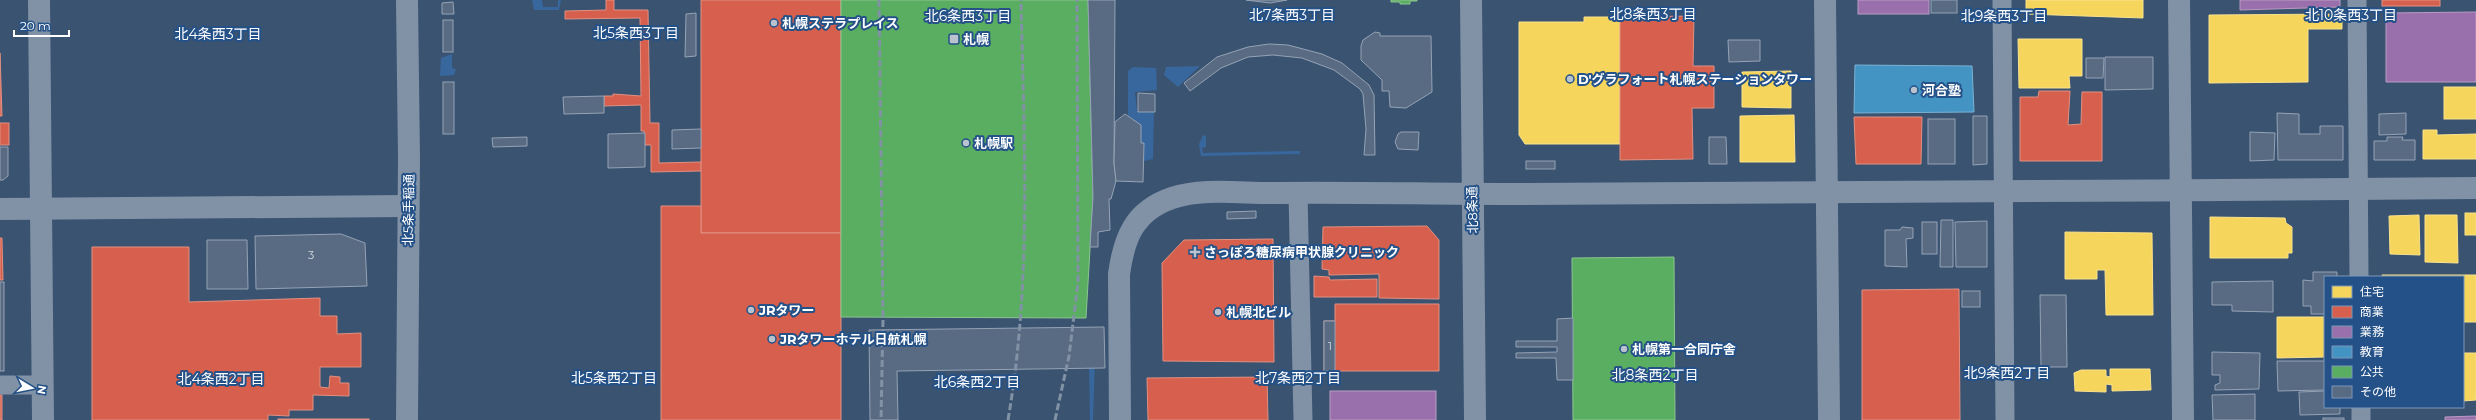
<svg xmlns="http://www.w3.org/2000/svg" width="2476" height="420" font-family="Montserrat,'Noto Sans JP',sans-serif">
<rect width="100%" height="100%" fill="#3a5371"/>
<g fill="#38679d">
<path d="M532 0H542L543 7H558V0H561L559 10H534Z"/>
<path d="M452 54V68L456 69 454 75 440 76 441 58Z"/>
<path d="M1200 66 1178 87 1164 75 1166 67Z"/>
<path d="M1133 67 1156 68 1157 90 1135 92 1137 111 1154 112 1153 159 1144 161V143H1141V125L1128 116V71Z"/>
<path d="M1203 135 1206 136V147L1202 148 1203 153 1300 151V154L1201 156 1199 144Z"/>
<path d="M1095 360 1093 420H1090L1089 366Z"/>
</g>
<g fill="#f6d55c" stroke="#f9e28d">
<path d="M2026 0H2143V18L2026 14Z"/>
<path d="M2342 14V29H2308V82L2209 83V15Z"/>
<path d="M1584 17H1620V144H1525L1519 135V22H1584Z"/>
<path d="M2018 39H2082V76H2069L2070 88H2019Z"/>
<path d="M1791 71V108L1742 107V72Z"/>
<rect x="2444" y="87" width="32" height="32"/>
<path d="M1794 115 1795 162H1740V116Z"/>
<path d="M2423 130H2437V135L2476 134V159H2423Z"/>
<rect x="2465" y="213" width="11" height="22"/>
<path d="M2419 215 2420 255 2390 254 2389 216Z"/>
<path d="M2425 215H2457L2458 263 2425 262Z"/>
<path d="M2210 217 2285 218 2286 223 2292 227V253H2288V258H2210Z"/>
<path d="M2065 232 2152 233 2153 315H2106L2105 270H2097V279H2065Z"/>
<path d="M2382 275H2476V322H2463V277H2382Z"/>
<path d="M2277 317H2325V357L2277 358Z"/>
<path d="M2463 353H2476V400L2463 401Z"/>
<path d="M2110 369H2150L2151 390 2112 391V385L2106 384V392L2075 391 2074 373 2081 370H2106V376L2110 377Z"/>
</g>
<g fill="#d6604d" stroke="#e29082">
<path d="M606 0H614V10H648L650 123H659V163L701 162V171L651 172V145H645L644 131H641V105L604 106V96H613V94L641 96 640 18 565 19V11L606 10Z"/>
<rect x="701" y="0" width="140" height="233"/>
<rect x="2382" y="0" width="58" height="6"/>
<path d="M1694 16 1693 66H1714V108H1692L1693 159 1620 160V17Z"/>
<path d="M0 53 2 116H0Z"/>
<path d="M2039 91H2070L2068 125 2081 124 2082 92H2102V161H2020V97H2038Z"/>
<path d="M1854 117H1922L1921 164H1856Z"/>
<rect x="0" y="123" width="9" height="22"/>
<path d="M661 206H701V233H841V420H661Z"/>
<path d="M1427 226 1439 240V299L1379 298V274L1329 275V270L1322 269 1323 227Z"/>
<path d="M0 238H2L3 280H0Z"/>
<path d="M1273 239 1274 362 1163 361 1162 263 1184 240Z"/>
<path d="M92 247H189V302L320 298V316H337V334L361 333V367H320V387L329 388 330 376 340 377V383H349V396L313 395V410H289V416L268 415V420H92Z"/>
<path d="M1314 276 1329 277 1330 280 1377 279V297H1314Z"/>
<path d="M1959 289 1960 420H1862V290Z"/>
<path d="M1335 304H1439V371H1324V321H1335Z"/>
<path d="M1267 377 1268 420H1148L1147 378Z"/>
<rect x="0" y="395" width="2" height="25"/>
<rect x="278" y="419" width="91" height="1"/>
</g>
<g fill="#9970ab" stroke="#b89bc4">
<rect x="1858" y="0" width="71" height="14"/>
<path d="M2240 0H2340V7L2240 10Z"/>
<path d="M2476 12V82H2386V13Z"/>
<rect x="1330" y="391" width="106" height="29"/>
<path d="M2476 416V420H2445V417Z"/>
</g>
<path fill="#4393c3" stroke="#7bb3d5" d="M1855 65 1972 66 1974 112 1854 113Z"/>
<g fill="#5aae61" stroke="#8cc690">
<path d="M841 0H1088L1093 197 1086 318 841 317Z"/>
<path d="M1391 0H1417V1H1410V4H1400V2H1391Z"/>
<path d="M1674 257 1675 420H1573L1572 258Z"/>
</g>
<g fill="#586b83" stroke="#95a3b4">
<path d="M1088 0H1115L1114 163 1116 181 1111 199H1109L1110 230 1098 232V247H1090L1093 197Z"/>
<path d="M1246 0H1287L1270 3Z"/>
<rect x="1931" y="0" width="26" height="13"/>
<path d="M453 2 454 14H442V3Z"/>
<path d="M696 13V56L685 57 686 14Z"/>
<rect x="443" y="20" width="10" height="32"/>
<path d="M1375 32 1380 33V36H1431L1432 92 1406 108 1390 107 1389 91H1382V80L1361 60V46L1363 40Z"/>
<path d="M1728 40H1760V61L1729 62Z"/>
<path d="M1269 44 1288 45 1322 54 1342 63 1369 85 1374 95 1375 155H1364L1366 129 1363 94 1360 89 1334 70 1302 58 1273 55 1248 57 1221 68 1190 91 1184 83 1217 57 1248 47Z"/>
<path d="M2105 57H2153V89L2105 90Z"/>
<path d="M2086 58H2104L2103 78H2086Z"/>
<rect x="443" y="82" width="11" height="52"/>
<path d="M1138 93 1155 94V112H1138Z"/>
<path d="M604 96V113L564 114 563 97Z"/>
<path d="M2277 113 2299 114V134H2320V126H2343V160H2278Z"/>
<path d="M2406 113V134L2379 135V114Z"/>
<path d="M1125 114 1141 125V143H1144L1143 182 1116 181 1114 163 1115 122Z"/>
<path d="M1973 116H1987V164L1973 165Z"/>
<rect x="1928" y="119" width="27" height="45"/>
<path d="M701 129V148L672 149V130Z"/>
<path d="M1401 132H1419L1418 150 1398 149 1395 142 1398 134Z"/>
<path d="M2250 132 2275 133 2274 160 2250 161Z"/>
<path d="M645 133V167L608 168V134Z"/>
<path d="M527 137V146L493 147 492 138Z"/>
<path d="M1709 137H1726L1727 164H1709Z"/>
<path d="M2387 137H2403L2402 140H2415V160H2374V141H2387Z"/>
<path d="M0 147H8V176L3 180H0Z"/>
<rect x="1526" y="161" width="29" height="8"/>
<path d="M1256 211V218L1227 219V212Z"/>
<path d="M1941 220H1953V267H1940Z"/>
<path d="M1987 221V267H1956L1955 222Z"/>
<rect x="1922" y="222" width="15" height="32"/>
<path d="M1902 227 1913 228V238L1906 239 1907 267 1885 266V230H1900Z"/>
<path d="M341 234 365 243 367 286 256 289 255 236Z"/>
<path d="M207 240H247L248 289H207Z"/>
<path d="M2313 272H2337V277H2325V314H2311V306H2303V280L2313 281Z"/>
<path d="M2273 281V312L2232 311V305H2212V282Z"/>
<rect x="0" y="282" width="4" height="89"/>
<rect x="1962" y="291" width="18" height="16"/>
<path d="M2040 295H2066L2067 367H2041Z"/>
<path d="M1573 318V380H1557L1556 358H1516V353L1557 352V347H1516V341H1557V319Z"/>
<rect x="1324" y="321" width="11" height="50"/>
<path d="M1104 327 1105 368 897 371 898 420H870L869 330Z"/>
<path d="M2212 352 2260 353 2259 389 2215 390V385L2220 383V375H2212Z"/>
<path d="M2277 361H2325V390L2278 391Z"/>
<path d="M2325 391V407H2340V414L2300 415 2299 392Z"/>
<path d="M2255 394V420H2213L2212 395Z"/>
<rect x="2323" y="418" width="21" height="2"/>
</g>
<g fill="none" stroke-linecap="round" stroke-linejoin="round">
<g stroke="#8192a6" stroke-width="19">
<path d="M2002 0 2005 420"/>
<path d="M2357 0 2359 277"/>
<path d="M1298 193 1303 420"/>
<path d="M0 385H43"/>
<path d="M2361 407V420"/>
</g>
<g stroke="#8192a6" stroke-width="22">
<path d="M39 0 43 420"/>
<path d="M1471 0 1475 420"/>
<path d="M1825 0 1829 420"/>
<path d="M2179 0 2183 420"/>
<path d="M0 209 408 206"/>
<path d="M407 420 409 158 407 0"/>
<path d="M1120 420 1119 274C1124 238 1134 211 1172 198 1202 188 1238 193 1270 193 1350 192 1430 194 1510 194 1832 194 2154 190 2476 188"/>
</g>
<g stroke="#8192a5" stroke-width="3" stroke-dasharray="7 3" stroke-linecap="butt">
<path d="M879 0 883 320 881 420"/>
<path d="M1008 420C1032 282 1024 139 1021 0"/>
<path d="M1055 420 1069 356 1078 283 1077 0"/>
</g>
</g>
<g fill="#bac3cd" stroke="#245187" stroke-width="1.5">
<circle cx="774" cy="23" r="4"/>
<rect x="949" y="34" width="10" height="10" rx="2"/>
<circle cx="1570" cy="79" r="4"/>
<circle cx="1914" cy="90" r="4"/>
<circle cx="966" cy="143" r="4"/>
<path d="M1193 246h4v4h4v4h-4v4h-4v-4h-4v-4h4z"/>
<circle cx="751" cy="310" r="4"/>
<circle cx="1218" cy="312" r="4"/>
<circle cx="772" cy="339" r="4"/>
<circle cx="1624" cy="349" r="4"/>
</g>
<g text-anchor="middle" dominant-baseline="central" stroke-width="4" stroke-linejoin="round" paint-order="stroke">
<g font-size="11" fill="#d5dae0">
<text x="311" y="255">3</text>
<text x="1330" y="346">1</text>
</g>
<g font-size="13" font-weight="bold" fill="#fff" stroke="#245187" text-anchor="start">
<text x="782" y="23">札幌ステラプレイス</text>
<text x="963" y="39">札幌</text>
<text x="1578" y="79">D'グラフォート札幌ステーションタワー</text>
<text x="1922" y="90">河合塾</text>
<text x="974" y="143">札幌駅</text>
<text x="1204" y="252">さっぽろ糖尿病甲状腺クリニック</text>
<text x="759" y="310">JRタワー</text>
<text x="1226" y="312">札幌北ビル</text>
<text x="780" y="339">JRタワーホテル日航札幌</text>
<text x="1632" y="349">札幌第一合同庁舎</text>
</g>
<g font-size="13" fill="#fff" stroke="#245187">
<text transform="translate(408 210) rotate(-89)">北5条手稲通</text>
<text transform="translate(1472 210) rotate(-91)">北8条通</text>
</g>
<g font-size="14" fill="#fff" stroke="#245187">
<text x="1653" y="14">北8条西3丁目</text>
<text x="1292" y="15">北7条西3丁目</text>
<text x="2351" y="15">北10条西3丁目</text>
<text x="968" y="16">北6条西3丁目</text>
<text x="2004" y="16">北9条西3丁目</text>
<text x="636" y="33">北5条西3丁目</text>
<text x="218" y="34">北4条西3丁目</text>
<text x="2007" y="373">北9条西2丁目</text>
<text x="1655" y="375">北8条西2丁目</text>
<text x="614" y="378">北5条西2丁目</text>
<text x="1298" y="378">北7条西2丁目</text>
<text x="221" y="379">北4条西2丁目</text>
<text x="977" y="382">北6条西2丁目</text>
</g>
</g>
<rect x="2324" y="276" width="140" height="132" fill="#245187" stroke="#7c97b7"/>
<rect x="2332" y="286" width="20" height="12" fill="#f6d55c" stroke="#7c97b7"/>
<text x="2360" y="296" font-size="12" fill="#ffffff">住宅</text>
<rect x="2332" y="306" width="20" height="12" fill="#d6604d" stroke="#7c97b7"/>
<text x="2360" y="316" font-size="12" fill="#ffffff">商業</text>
<rect x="2332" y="326" width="20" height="12" fill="#9970ab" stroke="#7c97b7"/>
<text x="2360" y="336" font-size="12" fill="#ffffff">業務</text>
<rect x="2332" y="346" width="20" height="12" fill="#4393c3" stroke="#7c97b7"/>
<text x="2360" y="356" font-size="12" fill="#ffffff">教育</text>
<rect x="2332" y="366" width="20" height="12" fill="#5aae61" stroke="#7c97b7"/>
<text x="2360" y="376" font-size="12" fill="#ffffff">公共</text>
<rect x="2332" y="386" width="20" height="12" fill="#586b83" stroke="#7c97b7"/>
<text x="2360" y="396" font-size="12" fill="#ffffff">その他</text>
<g transform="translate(32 388) rotate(100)" stroke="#245187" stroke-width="3" paint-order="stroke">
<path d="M0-3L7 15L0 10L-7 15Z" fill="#ffffff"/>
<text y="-6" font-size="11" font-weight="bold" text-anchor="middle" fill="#ffffff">N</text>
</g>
<path d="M14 30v6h55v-6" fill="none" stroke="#ffffff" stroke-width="2"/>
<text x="20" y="30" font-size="12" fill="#ffffff" stroke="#245187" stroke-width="3" paint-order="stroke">20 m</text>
</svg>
